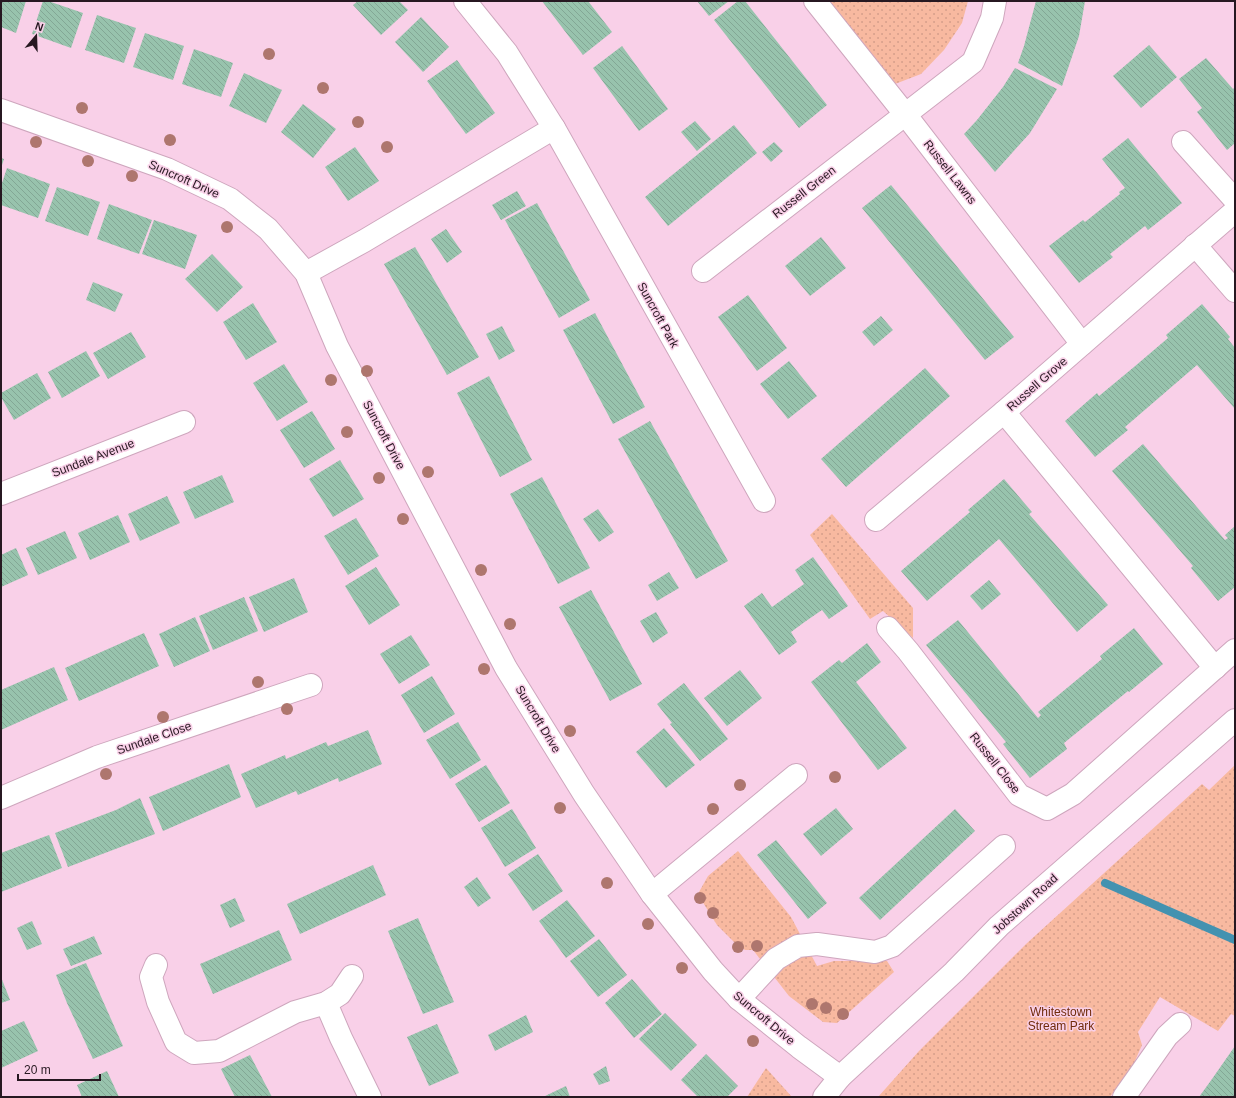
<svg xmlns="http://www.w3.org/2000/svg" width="1236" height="1098" font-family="Helvetica,sans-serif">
<defs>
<pattern id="grass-dots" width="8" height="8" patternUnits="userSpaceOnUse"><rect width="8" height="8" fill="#f8b9a0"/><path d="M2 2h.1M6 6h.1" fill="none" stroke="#d59e8a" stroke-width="1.8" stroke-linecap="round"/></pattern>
<pattern id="building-back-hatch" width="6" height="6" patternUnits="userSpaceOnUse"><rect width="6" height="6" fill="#98c3ad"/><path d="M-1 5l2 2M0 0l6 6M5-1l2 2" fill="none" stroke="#83a795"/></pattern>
</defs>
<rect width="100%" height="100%" fill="#f9d0e8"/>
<g fill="url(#grass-dots)">
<path d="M828 1H968L962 23 944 50 921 74 895 84Z"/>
<path d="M832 514 913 608V638L883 611 870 619 810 535Z"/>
<path d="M1235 765V1016L1231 1014 1218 1031 1160 997 1138 1032 1142 1045 1131 1070 1110 1097H878L919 1051 1026 944 1202 784 1209 790Z"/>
<path d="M738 851 791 917 817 966 834 961H887L894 972 837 1023 823 1022 789 996 753 950H745L735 943 717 925 702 901 699 892 708 876Z"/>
<path d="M766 1068 792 1097H747Z"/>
</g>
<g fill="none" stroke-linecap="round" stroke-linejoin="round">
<path stroke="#4392b0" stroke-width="8" d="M1105 883 1235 940"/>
</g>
<g fill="url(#building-back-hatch)">
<path d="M1 1H26L16 33 1 27Z"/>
<path d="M43 1H48L83 13 71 48 32 34Z"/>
<path d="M358 1H399L408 10 381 35 353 5Z"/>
<path d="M542 1H588L612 32 583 55Z"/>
<path d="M697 1H729L709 16Z"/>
<path d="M738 1H745L827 105 799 128 714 20Z"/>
<path d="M1036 1H1085L1079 36 1062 86 1018 63 1024 46Z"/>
<path d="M97 15 136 28 124 63 85 50Z"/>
<path d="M421 17 449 47 423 72 395 42Z"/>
<path d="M145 33 184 46 173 80 133 67Z"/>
<path d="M1149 45 1177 77 1141 108 1113 76Z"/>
<path d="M622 46 668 109 639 131 593 68Z"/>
<path d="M194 49 233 63 221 97 182 84Z"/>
<path d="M1206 58 1233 89 1235 87V143L1227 150 1197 112 1202 108 1179 79Z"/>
<path d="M457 60 495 113 466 134 427 81Z"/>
<path d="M1015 68 1057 89 1030 133 995 172 964 134 977 120 1003 87Z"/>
<path d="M244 73 282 90 266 123 229 106Z"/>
<path d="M303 104 336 129 313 158 281 132Z"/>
<path d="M695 121 711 139 697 151 681 132Z"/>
<path d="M734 125 757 153 668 226 645 197Z"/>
<path d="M1128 138 1182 203 1148 230 1145 226 1110 254 1113 257 1079 283 1049 246 1083 220 1085 222 1120 194 1119 192 1125 188 1102 159Z"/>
<path d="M774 142 783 151 771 162 762 152Z"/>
<path d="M355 147 379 181 348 201 325 167Z"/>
<path d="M1 158 4 159 1 168Z"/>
<path d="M7 168 50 184 38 218 1 205V186Z"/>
<path d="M891 185 1014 337 985 360 862 208Z"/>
<path d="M57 187 100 202 88 236 45 221Z"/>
<path d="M517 191 526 206 501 220 492 205Z"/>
<path d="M537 203 590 300 559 318 505 220Z"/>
<path d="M109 204 152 220 139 254 97 239Z"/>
<path d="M154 220 197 235 185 269 142 254Z"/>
<path d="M446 229 462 252 447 263 431 239Z"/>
<path d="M821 237 846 268 810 296 785 266Z"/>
<path d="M415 247 479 357 447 375 384 264Z"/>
<path d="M212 254 243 287 217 312 185 279Z"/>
<path d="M93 282 123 294 115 312 86 300Z"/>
<path d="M748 295 787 348 757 371 718 317Z"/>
<path d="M253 303 277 342 246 360 223 322Z"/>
<path d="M1202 304 1230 337 1228 339 1235 348V409L1197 365 1125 427 1128 430 1095 457 1065 421 1097 393 1099 396 1134 367 1168 338 1166 335Z"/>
<path d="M595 313 645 407 613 424 563 330Z"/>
<path d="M881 316 893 330 874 346 862 332Z"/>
<path d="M502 326 515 351 499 360 486 334Z"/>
<path d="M131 332 146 357 108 379 93 353Z"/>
<path d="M86 351 100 376 62 398 48 372Z"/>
<path d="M789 361 817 396 788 419 760 384Z"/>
<path d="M284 364 308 402 277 421 253 383Z"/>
<path d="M925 368 950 396 846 487 821 459Z"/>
<path d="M37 373 51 398 14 420 1 397V393Z"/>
<path d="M489 376 532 460 500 477 457 393Z"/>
<path d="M312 411 335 449 304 468 280 430Z"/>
<path d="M650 421 728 561 696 579 618 439Z"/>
<path d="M1143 444 1225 540 1228 538 1225 535 1235 526V587L1218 601 1191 568 1193 566 1112 471Z"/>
<path d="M340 460 364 499 333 517 309 479Z"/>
<path d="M222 475 234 502 195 519 183 492Z"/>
<path d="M542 477 590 568 558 584 510 494Z"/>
<path d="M1004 479 1032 512 1029 514 1108 605 1077 632 999 539 927 601 901 571 970 512 968 510Z"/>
<path d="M167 496 180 523 140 541 128 514Z"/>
<path d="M598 509 614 532 599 542 583 519Z"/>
<path d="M118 515 130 542 90 560 78 533Z"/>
<path d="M356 518 379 556 348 575 324 536Z"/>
<path d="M65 531 77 558 38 575 26 548Z"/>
<path d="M16 548 28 575 1 587V555Z"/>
<path d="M813 557 848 606 829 619 822 610 806 621 791 632 797 642 779 655 744 606 762 593 772 607 804 584 795 570Z"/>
<path d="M376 567 400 605 369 625 345 586Z"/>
<path d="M669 572 679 588 657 601 648 585Z"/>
<path d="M294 578 308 612 264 632 249 597Z"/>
<path d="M989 580 1001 594 982 610 970 596Z"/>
<path d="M591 590 642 684 610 701 559 607Z"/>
<path d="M244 597 258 631 213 650 199 616Z"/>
<path d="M656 612 668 633 653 643 640 621Z"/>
<path d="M195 617 210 651 174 667 159 634Z"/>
<path d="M958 620 1038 718 1041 715 1038 712 1102 659 1100 656 1134 628 1163 664 1129 692 1128 691 1064 743 1067 749 1030 778 1003 744 1006 742 926 645Z"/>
<path d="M144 633 159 666 79 701 65 668Z"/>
<path d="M411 635 430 665 399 684 380 654Z"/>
<path d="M867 643 881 662 856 682 907 748 878 770 811 682 839 660 842 663Z"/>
<path d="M54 667 68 700 1 730V690Z"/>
<path d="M740 670 762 698 727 726 704 698Z"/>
<path d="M432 676 455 714 424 733 401 695Z"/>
<path d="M684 683 728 739 700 761 670 724 672 723 657 704Z"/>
<path d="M458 722 481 760 450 779 426 740Z"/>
<path d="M664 728 695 765 666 788 636 752Z"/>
<path d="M368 730 382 764 339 782 338 778 298 795 296 791 256 808 241 774 285 755 286 759 326 742 328 746Z"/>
<path d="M229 764 241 797 163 831 149 797Z"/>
<path d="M486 765 510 803 479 822 455 784Z"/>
<path d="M140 798 155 834 68 867 55 833 116 810Z"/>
<path d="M836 808 853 829 821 856 803 834Z"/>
<path d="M512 809 536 848 505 867 481 828Z"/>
<path d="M955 809 975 831 880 920 859 898Z"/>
<path d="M49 835 62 868 1 892V853Z"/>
<path d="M776 840 827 903 808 919 757 855Z"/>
<path d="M538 854 563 891 533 911 508 874Z"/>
<path d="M373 865 386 895 300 934 287 904Z"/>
<path d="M477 877 491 898 478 907 464 887Z"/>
<path d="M235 898 245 921 230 928 220 905Z"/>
<path d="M567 900 595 936 566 958 539 921Z"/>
<path d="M418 918 454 1002 423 1014 388 931Z"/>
<path d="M32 921 42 944 27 950 17 928Z"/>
<path d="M279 930 292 960 213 994 200 964Z"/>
<path d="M94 936 102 954 71 966 63 949Z"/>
<path d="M599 939 627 975 598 997 570 961Z"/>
<path d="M86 963 123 1046 93 1059 67 1003 56 975Z"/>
<path d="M1 977 10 1000 1 1003Z"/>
<path d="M632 979 662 1014 634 1038 605 1003Z"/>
<path d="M665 1013 697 1045 671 1071 639 1039Z"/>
<path d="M526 1015 533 1032 495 1051 488 1035Z"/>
<path d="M24 1021 38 1051 1 1068V1031Z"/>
<path d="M437 1024 459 1073 429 1086 407 1037Z"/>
<path d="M1235 1046V1097H1199L1212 1079Z"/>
<path d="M706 1054 738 1086 727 1097H698L681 1080Z"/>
<path d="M250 1055 272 1097H235L221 1069Z"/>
<path d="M606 1066 610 1081 599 1085 593 1074Z"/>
<path d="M107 1071 119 1097H82L77 1085Z"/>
<path d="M566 1086 570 1097H543Z"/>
</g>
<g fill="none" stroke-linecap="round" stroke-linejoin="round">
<g stroke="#cea6bd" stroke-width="24">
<g id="minor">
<path d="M465 1 507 53 554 128 764 501"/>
<path d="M815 1 905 114 1082 344"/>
<path d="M1 110 167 169 230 199 268 229 306 273 337 346 506 668 584 794 652 894 713 971 739 999 799 1047 840 1077"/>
<path d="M1183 142 1235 200"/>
<path d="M1195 245 1235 291"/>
<path d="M703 271 973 62 992 18 995 1"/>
<path d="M306 273 364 241 554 128"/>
<path d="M1004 412 1215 668"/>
<path d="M1 494 184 422"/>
<path d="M876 520 1004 412 1235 211"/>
<path d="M888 628 908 651 1019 795 1047 809 1073 794 1235 650"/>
<path d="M1 798 97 757 311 685"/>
<path d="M652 894 796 775"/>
<path d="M156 965 151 977 158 1002 176 1042 194 1053 219 1051 295 1012 326 1003 340 994 352 976"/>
<path d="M739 999 776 959 798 946 817 944 875 952 892 946 1004 846"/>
<path d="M326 1003 341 1038 370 1097"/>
<path d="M1124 1097 1167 1036 1180 1024"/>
</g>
</g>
<g stroke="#cea6bd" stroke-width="24">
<path id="tertiary" d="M824 1097 840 1077 954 972 999 926 1235 720"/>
</g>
<use href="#minor" stroke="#fff" stroke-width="22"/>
<use href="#tertiary" stroke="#fff" stroke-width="22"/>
</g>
<g fill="#ae766e">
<circle cx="269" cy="54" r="6"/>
<circle cx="323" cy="88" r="6"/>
<circle cx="82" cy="108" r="6"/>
<circle cx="358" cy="122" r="6"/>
<circle cx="170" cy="140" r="6"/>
<circle cx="36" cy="142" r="6"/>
<circle cx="387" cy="147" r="6"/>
<circle cx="88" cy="161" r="6"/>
<circle cx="132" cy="176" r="6"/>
<circle cx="227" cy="227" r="6"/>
<circle cx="367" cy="371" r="6"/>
<circle cx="331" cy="380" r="6"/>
<circle cx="347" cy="432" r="6"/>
<circle cx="428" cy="472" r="6"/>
<circle cx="379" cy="478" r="6"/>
<circle cx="403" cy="519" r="6"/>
<circle cx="481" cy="570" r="6"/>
<circle cx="510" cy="624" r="6"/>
<circle cx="484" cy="669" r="6"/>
<circle cx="258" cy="682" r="6"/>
<circle cx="287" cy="709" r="6"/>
<circle cx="163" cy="717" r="6"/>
<circle cx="570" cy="731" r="6"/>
<circle cx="106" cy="774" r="6"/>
<circle cx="835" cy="777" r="6"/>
<circle cx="740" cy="785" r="6"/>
<circle cx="560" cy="808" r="6"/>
<circle cx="713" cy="809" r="6"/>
<circle cx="607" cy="883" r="6"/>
<circle cx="700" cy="898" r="6"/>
<circle cx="713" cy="913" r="6"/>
<circle cx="648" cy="924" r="6"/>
<circle cx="757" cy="946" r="6"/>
<circle cx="738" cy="947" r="6"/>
<circle cx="682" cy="968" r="6"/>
<circle cx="812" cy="1004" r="6"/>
<circle cx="826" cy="1008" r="6"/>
<circle cx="843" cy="1014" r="6"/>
<circle cx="753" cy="1041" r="6"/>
</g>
<g text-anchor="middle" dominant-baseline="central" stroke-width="3" stroke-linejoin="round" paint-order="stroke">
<g font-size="12" fill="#271821" stroke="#f9d0e8">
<text transform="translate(950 172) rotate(52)">Russell Lawns</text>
<text transform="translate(184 179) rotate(24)">Suncroft Drive</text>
<text transform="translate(804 192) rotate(-38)">Russell Green</text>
<text transform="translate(658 315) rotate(61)">Suncroft Park</text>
<text transform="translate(1037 384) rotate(-41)">Russell Grove</text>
<text transform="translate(384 435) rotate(62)">Suncroft Drive</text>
<text transform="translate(93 458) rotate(-21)">Sundale Avenue</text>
<text transform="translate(538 719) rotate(59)">Suncroft Drive</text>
<text transform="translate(154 738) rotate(-19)">Sundale Close</text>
<text transform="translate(995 763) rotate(52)">Russell Close</text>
<text transform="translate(1025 904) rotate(-42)">Jobstown Road</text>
<text transform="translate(764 1018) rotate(40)">Suncroft Drive</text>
</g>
<g font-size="12" fill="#712c0b" stroke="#f9d0e8">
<text x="1061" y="1012">Whitestown<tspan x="1061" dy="14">Stream Park</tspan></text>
</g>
</g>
<rect width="1236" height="1098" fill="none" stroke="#271821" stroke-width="4"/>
<g transform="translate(36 36) rotate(19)" stroke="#f9d0e8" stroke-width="3" paint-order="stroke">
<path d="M0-3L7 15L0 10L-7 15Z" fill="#271821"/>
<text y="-6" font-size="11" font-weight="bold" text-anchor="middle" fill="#271821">N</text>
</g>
<path d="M18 1074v6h82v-6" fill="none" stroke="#271821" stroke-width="2"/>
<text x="24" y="1074" font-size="12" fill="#271821" stroke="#f9d0e8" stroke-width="3" paint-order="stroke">20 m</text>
</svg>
